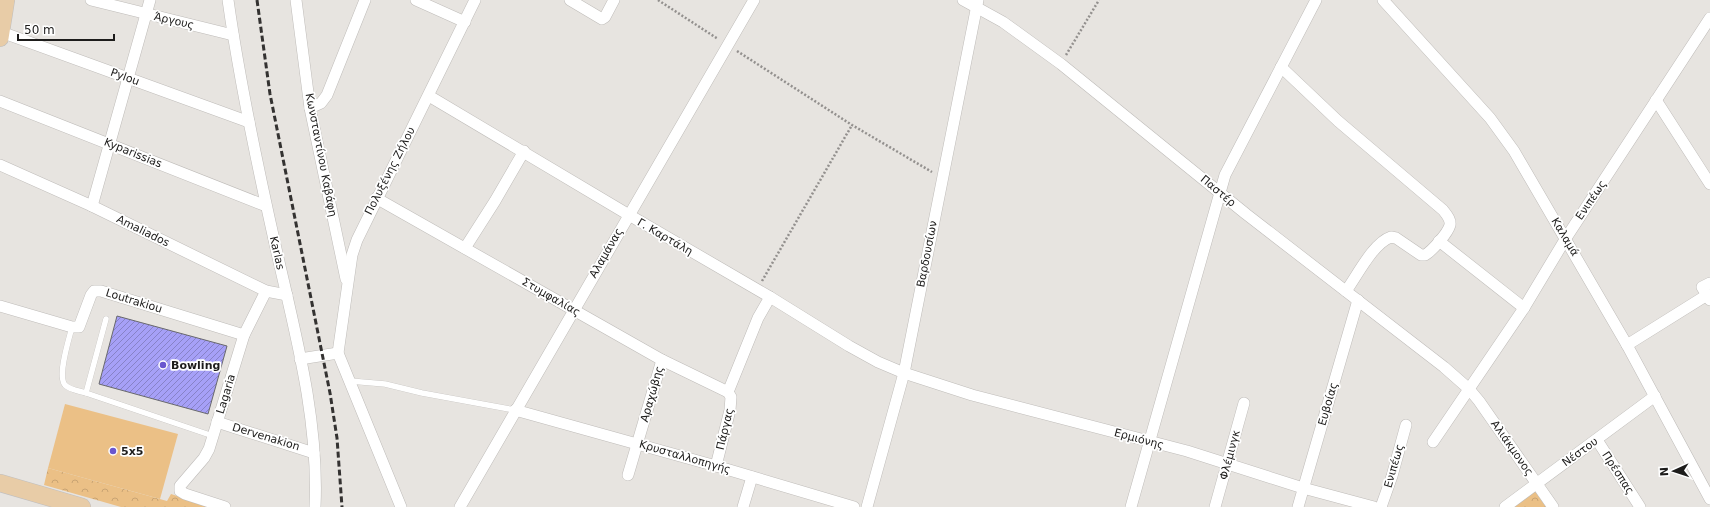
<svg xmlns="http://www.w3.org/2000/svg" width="1710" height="507" font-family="'DejaVu Sans',sans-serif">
<defs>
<pattern id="park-crowns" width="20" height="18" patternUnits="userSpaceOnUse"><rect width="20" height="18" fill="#ebc086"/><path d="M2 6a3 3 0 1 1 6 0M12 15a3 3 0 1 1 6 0" fill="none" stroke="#c9a473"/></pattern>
<pattern id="building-hatch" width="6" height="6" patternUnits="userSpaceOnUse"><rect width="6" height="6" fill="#a6a0f7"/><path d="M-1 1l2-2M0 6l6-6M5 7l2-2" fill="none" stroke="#8782c7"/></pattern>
</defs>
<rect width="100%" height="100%" fill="#e7e4e0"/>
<g fill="url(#park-crowns)">
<path d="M48 468 167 501 171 494 211 507H121L44 485Z"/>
<path d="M1535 491 1546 507H1513Z"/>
</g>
<path fill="#ebc086" d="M65 404 178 434 160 499 48 468Z"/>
<path fill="url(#building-hatch)" stroke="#69696d" d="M117 316 227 346 208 414 99 384Z"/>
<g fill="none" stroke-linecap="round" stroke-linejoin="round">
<g stroke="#bfbcb9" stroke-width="6">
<g id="lane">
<path d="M106 319 86 393 213 436"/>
<path d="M72 327C69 339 57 376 65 385 70 390 80 391 86 393"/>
<path d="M350 381 385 384 422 393 515 410"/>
</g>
</g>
<g stroke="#bfbcb9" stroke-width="12">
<g id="street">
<path d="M91 0 233 35"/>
<path d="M228 0C240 85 258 169 277 253 296 336 319 421 315 507"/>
<path d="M296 0 310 108 346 279"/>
<path d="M416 0 465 22"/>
<path d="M570 0 602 19 605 17 614 0"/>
<path d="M963 0 1003 22 1061 64 1246 214 1444 367 1469 389 1479 401 1553 507"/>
<path d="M1383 0 1490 118 1514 151 1627 345 1710 499"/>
<path d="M1 32 249 122"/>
<path d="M1281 67 1338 121 1443 210C1446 214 1451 219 1450 225 1448 233 1432 251 1425 255H1421L1396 238 1391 237C1373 243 1357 276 1346 291"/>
<path d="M429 96 629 215 770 297 849 346 878 362 904 373 972 395 1187 451 1303 488 1374 507"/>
<path d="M1656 100 1710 184"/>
<path d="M0 101 266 206"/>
<path d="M310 108 321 103 327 95 365 0"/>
<path d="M0 165 92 206 266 291 287 295"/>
<path d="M376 198 662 360 728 392 731 397 730 410 716 466"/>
<path d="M92 206 150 0"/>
<path d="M1439 241 1524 308"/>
<path d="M465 248 495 201 524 151"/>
<path d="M1710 283 1702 287 1710 300"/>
<path d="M0 306 72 327H79L91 295 94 291H101L244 335"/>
<path d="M1627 345 1707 295"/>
<path d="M338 353 352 255 357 240 475 0"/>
<path d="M300 359 338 353 401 507"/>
<path d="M728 392 758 318 770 297"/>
<path d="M515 410 716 466 854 507"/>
<path d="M217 422 314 453"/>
<path d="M1597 440 1640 507"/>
<path d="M1433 442 1524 308 1566 238 1710 18"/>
<path d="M628 475 662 360"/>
<path d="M225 507 185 494 180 491V486L204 458 209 449 244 335 266 291"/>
<path d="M460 507 754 0"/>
<path d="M743 507 752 477"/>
<path d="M867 507 904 373 978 0"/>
<path d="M1131 507 1225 175 1316 0"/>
<path d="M1215 507 1244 403"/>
<path d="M1298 507 1358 300"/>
<path d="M1381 507 1392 476 1406 425"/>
<path d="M1505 507 1655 396"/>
</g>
</g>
<g stroke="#c0bfbf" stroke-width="18">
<g id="primary">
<path d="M0 38 6 0"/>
<path d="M0 483 82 507"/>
</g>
</g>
<g stroke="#93908e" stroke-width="2.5" stroke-dasharray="2 2" stroke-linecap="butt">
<path d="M658 0 718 39"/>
<path d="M737 51 852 125 932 172"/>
<path d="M1066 55 1099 0"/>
<path d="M762 281 852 125"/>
</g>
<use href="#lane" stroke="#fff" stroke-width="5.5"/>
<use href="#street" stroke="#fff" stroke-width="11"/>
<use href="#primary" stroke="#e8cca7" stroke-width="17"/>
<path stroke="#343231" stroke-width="3" stroke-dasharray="6 3" stroke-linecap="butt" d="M257 0 270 94 330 393 337 438 342 507"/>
</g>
<g fill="#6956cf" stroke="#fff" stroke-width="1.5">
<circle cx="163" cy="365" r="4"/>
<circle cx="113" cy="451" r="4"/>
</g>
<g text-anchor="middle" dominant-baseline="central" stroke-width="3.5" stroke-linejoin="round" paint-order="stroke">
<g font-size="11" fill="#1d1c1b" stroke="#fff">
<text transform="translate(174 21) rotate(13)">Άργους</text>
<text transform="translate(125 77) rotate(20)">Pylou</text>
<text transform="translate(133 153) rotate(22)">Kyparissias</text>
<text transform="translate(321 155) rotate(79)">Κωνσταντίνου Καβάφη</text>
<text transform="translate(390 171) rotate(-63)">Πολυξένης Ζήλου</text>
<text transform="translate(1218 191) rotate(40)">Παστέρ</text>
<text transform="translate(1591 200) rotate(-56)">Ενιπέως</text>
<text transform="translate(143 231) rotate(26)">Amaliados</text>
<text transform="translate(665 237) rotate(30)">Γ. Καρτάλη</text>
<text transform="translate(1565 237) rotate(59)">Καλαμά</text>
<text transform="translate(277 253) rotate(77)">Karlas</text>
<text transform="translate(606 253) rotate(-60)">Αλαμάνας</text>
<text transform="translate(927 254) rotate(-79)">Βαρδουσίων</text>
<text transform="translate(551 297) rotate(30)">Στυμφαλίας</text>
<text transform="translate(134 301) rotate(17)">Loutrakiou</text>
<text transform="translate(226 394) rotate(-73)">Lagaria</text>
<text transform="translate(652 394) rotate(-74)">Αραχώβης</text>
<text transform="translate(1328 404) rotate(-74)">Ευβοίας</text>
<text transform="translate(725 429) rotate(-77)">Πάργας</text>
<text transform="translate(266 437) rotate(17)">Dervenakion</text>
<text transform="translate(1139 439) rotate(15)">Ερμιόνης</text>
<text transform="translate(1512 448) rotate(55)">Αλιάκμονος</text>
<text transform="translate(1580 452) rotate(-36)">Νέστου</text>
<text transform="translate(1230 455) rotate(-75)">Φλέμινγκ</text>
<text transform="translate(685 457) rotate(16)">Κρυσταλλοπηγής</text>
<text transform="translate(1394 466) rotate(-74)">Ενιπέως</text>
<text transform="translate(1618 473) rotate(57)">Πρέσπας</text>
</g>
<g font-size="11" font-weight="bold" fill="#1d1c1b" stroke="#fff" text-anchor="start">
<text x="171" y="365">Bowling</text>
<text x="121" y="451">5x5</text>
</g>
</g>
<g transform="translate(1674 471) rotate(267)" stroke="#ffffff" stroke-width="3" paint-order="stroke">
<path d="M0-3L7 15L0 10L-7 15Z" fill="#1d1c1b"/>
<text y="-6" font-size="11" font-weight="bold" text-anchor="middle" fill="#1d1c1b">N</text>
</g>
<path d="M18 34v6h96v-6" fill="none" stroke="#1d1c1b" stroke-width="2"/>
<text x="24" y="34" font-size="12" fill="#1d1c1b" stroke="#ffffff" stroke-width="3" paint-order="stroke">50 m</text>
</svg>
